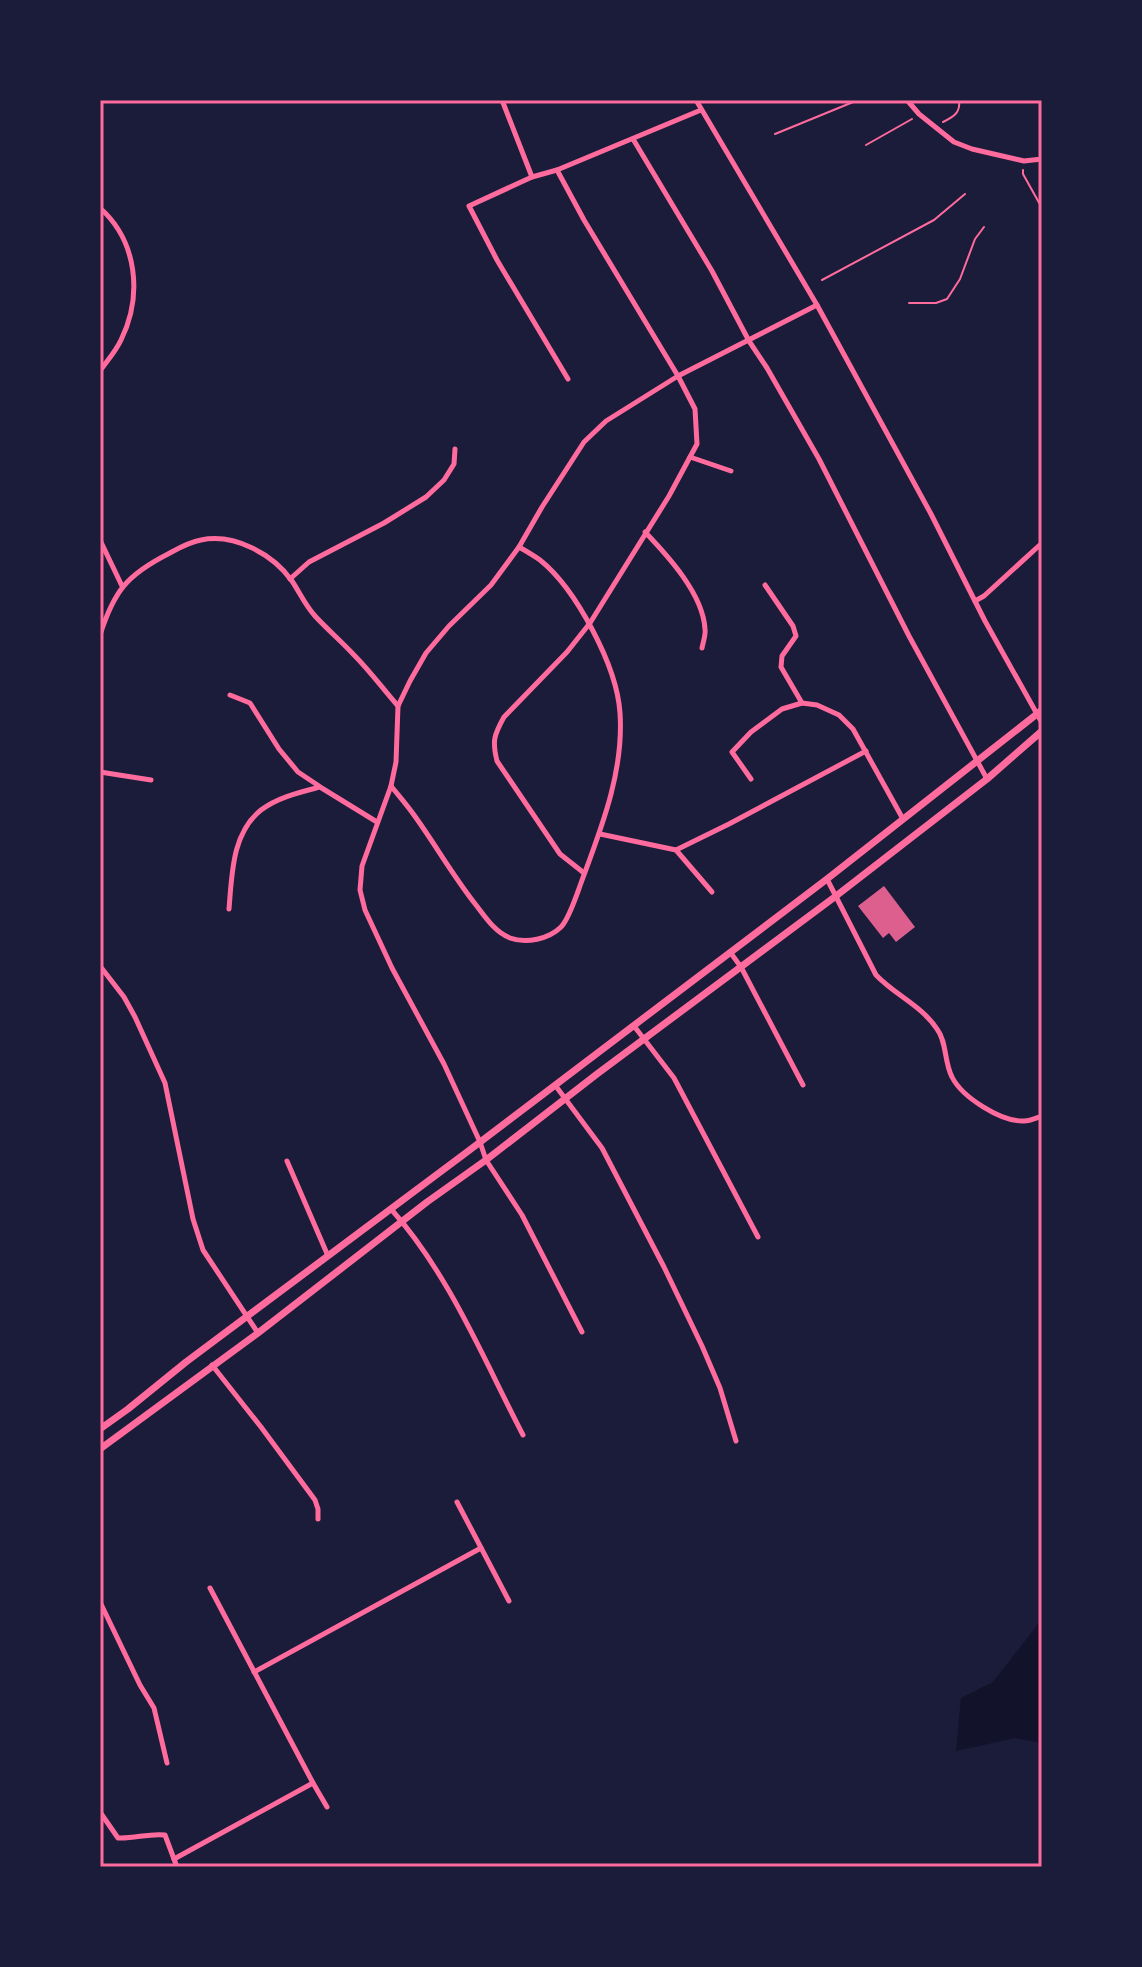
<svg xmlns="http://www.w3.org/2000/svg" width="1142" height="1967" font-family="'Sofia Sans Condensed',sans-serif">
<rect width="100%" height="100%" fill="#1b1b3a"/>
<path fill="#12122b" d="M1042 1619V1743L1015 1738 956 1751 961 1698 993 1682Z"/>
<path fill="#dd5f8e" d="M884 886 915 927 896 942 889 933 883 938 858 906Z"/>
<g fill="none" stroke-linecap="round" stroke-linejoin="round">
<g stroke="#ff6b9d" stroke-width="2">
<path d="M943 122C953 117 961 113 959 100"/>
<path d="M775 134 858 100"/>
<path d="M866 145 912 119"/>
<path d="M1023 170V174L1042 208"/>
<path d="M822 280 934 220 965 194"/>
<path d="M909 303H936L947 299 960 279 975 239 984 227"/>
</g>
<g stroke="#ff6b9d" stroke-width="5">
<path d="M502 100 532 177"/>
<path d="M696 100 817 305 931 514 985 621 1042 723"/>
<path d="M907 100 919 114 954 142 972 149 1024 161 1042 159"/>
<path d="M633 139 712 271 749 341 767 368 819 459 909 636 987 779"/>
<path d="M557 170 584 220 678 376 695 409 697 444 669 496 590 623 567 652 504 717C494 735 492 741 497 761L560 854 584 873"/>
<path d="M100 208C137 241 143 295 121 340 116 351 107 361 100 371"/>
<path d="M568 379 497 260 469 206 532 177 557 170 701 110"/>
<path d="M690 457 731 471"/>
<path d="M645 532C668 556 703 594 705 629 706 635 703 642 702 648"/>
<path d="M100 540 122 586"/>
<path d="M290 579 309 562 384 523 426 497 444 480 454 464 455 449"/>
<path d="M765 585 793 626 796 636 782 656 781 667 802 703"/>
<path d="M975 601 984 596 1042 543"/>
<path d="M100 635C114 591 127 575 168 554 179 548 189 542 201 540 234 533 273 554 292 581 300 593 305 605 315 616 328 630 342 642 354 655 370 671 383 689 398 706"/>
<path d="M230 695 250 703 279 749 298 772 319 786"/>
<path d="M100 772 151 780"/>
<path d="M751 779 732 752 751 732 782 709 802 703 817 705 839 715 853 729 903 819"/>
<path d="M391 786C399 796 407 805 414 815 435 844 453 876 476 905 486 918 495 932 510 938 526 944 549 939 561 927 569 919 577 894 581 883 601 829 624 772 620 713 617 666 576 589 540 560 533 555 526 551 519 547"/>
<path d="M600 834 676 850 712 892"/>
<path d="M676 850 729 824 866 751"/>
<path d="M827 879 876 975C895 995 922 1006 937 1029 947 1042 944 1062 952 1077 962 1097 1001 1122 1024 1121 1030 1121 1036 1118 1042 1116"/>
<path d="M229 909C232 874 232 833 261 810 278 797 301 792 320 787L377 822"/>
<path d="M730 952 741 967 803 1085"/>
<path d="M100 966 124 997 135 1017 165 1083 193 1219 203 1250 258 1333"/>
<path d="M634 1026 674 1078 758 1237"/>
<path d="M555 1085 602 1148 664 1267 702 1346 720 1388 736 1441"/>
<path d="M287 1161 328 1256"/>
<path d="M391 1209C449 1274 483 1358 523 1435"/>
<path d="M582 1332 522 1215 486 1160 480 1142 444 1064 392 968 365 910 360 890 362 866 391 786 396 762 398 706 410 681 426 653 449 626 491 585 519 547 542 507 584 442 606 421 678 376 817 305"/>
<path d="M212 1365 261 1427 315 1500 318 1509V1519"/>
<path d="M457 1502 509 1601"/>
<path d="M210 1588 313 1783 327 1807"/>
<path d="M100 1602 140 1685 154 1708 167 1763"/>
<path d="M254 1672 481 1548"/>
<path d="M100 1812 118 1838C134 1839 149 1833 165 1835L177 1867"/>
<path d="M174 1859 313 1783"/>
</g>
<g stroke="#ff6b9d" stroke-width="7">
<path d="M100 1429 128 1409 186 1362 467 1152 827 879 1042 710"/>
<path d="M100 1449 258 1333 427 1202 486 1160 597 1074 836 896 987 779 1042 731"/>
</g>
</g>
<rect width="1142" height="1967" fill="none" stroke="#1b1b3a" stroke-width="204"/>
<rect x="102" y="102" width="938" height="1763" fill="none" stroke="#ff6b9d" stroke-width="3"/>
</svg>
